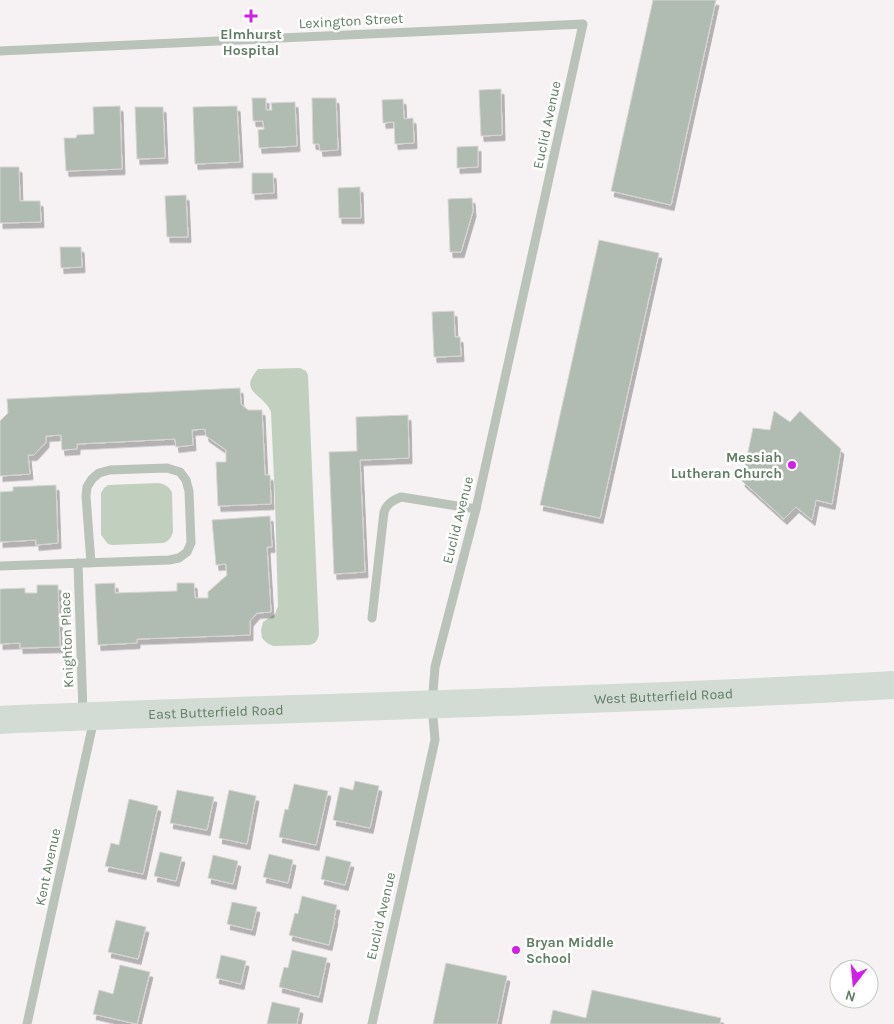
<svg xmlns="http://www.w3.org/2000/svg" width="894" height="1024" font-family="Karla,sans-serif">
<defs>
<filter id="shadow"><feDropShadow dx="3" dy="5.5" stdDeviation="0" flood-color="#0004"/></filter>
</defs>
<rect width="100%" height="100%" fill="#f6f2f3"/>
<g fill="#c1cfbf">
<path d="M300 368 306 371 308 375 319 633C318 640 316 643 310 645L273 646 267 643 262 638 261 630 263 622 275 614 278 606 275 501 271 412C264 393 237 393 258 369Z"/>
<path d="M158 483C165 484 168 486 172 492L173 532C171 538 169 541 163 543L112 545 108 544 101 535V493L104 488 108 485Z"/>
</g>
<g fill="#b0bcb1" stroke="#d7d4d5" filter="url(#shadow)">
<path d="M653 0H716L671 205 611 191Z"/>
<path d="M501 89 502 135 481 136 479 90Z"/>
<path d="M252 98H266V110H272L271 103 295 102 297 146 259 148 258 130 264 129 263 121H253Z"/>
<path d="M312 98H336L338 150 320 151 319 144H313Z"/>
<path d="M403 99 404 119 413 118 414 143 395 144 394 122 383 123 382 100Z"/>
<path d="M120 106 122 169 66 171 64 138H76L77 135 94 134 93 107Z"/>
<path d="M237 106 240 162 195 164 193 107Z"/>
<path d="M135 107H163L165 158 137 159Z"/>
<path d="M478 146V167L457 168V147Z"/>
<path d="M0 167H19L20 201H40L41 222 0 223Z"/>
<path d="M252 173H273L274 193 252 194Z"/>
<path d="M360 187 361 218H339L338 188Z"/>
<path d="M186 195 188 237H167L165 196Z"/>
<path d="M472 198 473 211 461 252H450L448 199Z"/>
<path d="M599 240 659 253 600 518 540 505Z"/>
<path d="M60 247H81L82 267 61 268Z"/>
<path d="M454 311 455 337H460L461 356 434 357 432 312Z"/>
<path d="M240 388 241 404 248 410H262L265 475H270L271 504 218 506 216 462H226V450L206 436 205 429 192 430 193 445 176 447 175 439 77 444V449L62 450 61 435 46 436V442L34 455H28L30 474 0 476V421L8 413 7 399Z"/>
<path d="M774 411 790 422 800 411 841 449 832 504 816 500 812 520 796 507 784 519 742 481 753 428 770 430Z"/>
<path d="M408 415 409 458 360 460 365 572 334 574 329 452 357 451 356 417Z"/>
<path d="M56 485 58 543 36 545V540L0 542V492L13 491V487Z"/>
<path d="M270 516 272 547H267L271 612 257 613 250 621V635L137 639V643L98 645 95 584 115 583V593L177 591V583H194L195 598H208V592L227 575 226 564 216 565 212 520Z"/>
<path d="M37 585H58L60 647 20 648V643L0 644V589L25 588V593H37Z"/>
<path d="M355 781 379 786 370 828 333 820 340 787 353 790Z"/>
<path d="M294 784 328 791 316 845 279 837 285 809 288 810Z"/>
<path d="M177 790 214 797 207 830 170 823Z"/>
<path d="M229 790 256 796 247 844 219 838Z"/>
<path d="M129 799 158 806 143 874 105 866 111 843 119 845Z"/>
<path d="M160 852 182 857 176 881 154 876Z"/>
<path d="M269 854 293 860 288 883 263 877Z"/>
<path d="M213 855 238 861 233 884 208 878Z"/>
<path d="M326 856 351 862 345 885 321 879Z"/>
<path d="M302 896 337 905 334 918H335L329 945 289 935 295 913 298 914Z"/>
<path d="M232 902 257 907 252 930 227 924Z"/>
<path d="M116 920 146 927 138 959 108 952Z"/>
<path d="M292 950 327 958 319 997 279 987 284 967 288 968Z"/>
<path d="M221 955 246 961 241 984 216 978Z"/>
<path d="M446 963 507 976 497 1024H433Z"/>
<path d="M120 965 150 972 137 1024 93 1014 99 990 113 994Z"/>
<path d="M592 990 721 1018 720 1024H550L553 1010 586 1018Z"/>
<path d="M272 1002 300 1008 297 1024H267Z"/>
</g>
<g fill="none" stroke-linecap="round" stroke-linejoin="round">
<g stroke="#b9c3ba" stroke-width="9">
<path d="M0 51 583 24 476 509 435 667 432 705 435 740 372 1024"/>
<path d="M78 563 83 713"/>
<path d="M0 566 169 560 179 558 187 552 191 543 189 491 186 480 180 472 167 468 110 470 99 473 92 479 87 487 86 496 91 563"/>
<path d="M372 618 384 512C387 503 394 500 401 497L476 509"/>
<path d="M27 1024 94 719"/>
</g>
<path stroke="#d2dbd4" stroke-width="28" id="s1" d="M0 720C298 707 596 702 894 685"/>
</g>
<g fill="#d31ee9" stroke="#fff" stroke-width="2">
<path d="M248.5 8.5h5v5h5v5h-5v5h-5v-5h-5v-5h5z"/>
<circle cx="792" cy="465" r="5"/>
<circle cx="516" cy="950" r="5"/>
</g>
<g text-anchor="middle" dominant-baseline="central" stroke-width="5" stroke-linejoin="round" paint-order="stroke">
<g font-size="14" fill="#5f7e63" stroke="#fff">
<text transform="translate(351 21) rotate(-3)">Lexington Street</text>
<text transform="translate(547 125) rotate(-78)">Euclid Avenue</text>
<text transform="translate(458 520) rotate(-76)">Euclid Avenue</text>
<text transform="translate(67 640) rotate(-92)">Knighton Place</text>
<text stroke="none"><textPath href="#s1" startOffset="664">West Butterfield Road</textPath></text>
<text stroke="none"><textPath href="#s1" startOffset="216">East Butterfield Road</textPath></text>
<text transform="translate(48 867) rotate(-78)">Kent Avenue</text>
<text transform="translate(381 916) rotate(-77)">Euclid Avenue</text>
</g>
<g font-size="14" font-weight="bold" fill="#5f7e63" stroke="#fff">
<text x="251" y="34">Elmhurst<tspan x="251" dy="16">Hospital</tspan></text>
<text x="782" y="457" text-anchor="end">Messiah<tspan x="782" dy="16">Lutheran Church</tspan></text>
<text x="526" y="942" text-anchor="start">Bryan Middle<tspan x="526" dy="16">School</tspan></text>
</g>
</g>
<g transform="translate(854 984) rotate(196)"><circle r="24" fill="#ffffff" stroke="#bfcbc1"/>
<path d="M0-4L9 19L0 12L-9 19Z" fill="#d31ee9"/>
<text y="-8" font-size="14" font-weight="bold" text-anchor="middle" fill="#5f7e63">N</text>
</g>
</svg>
